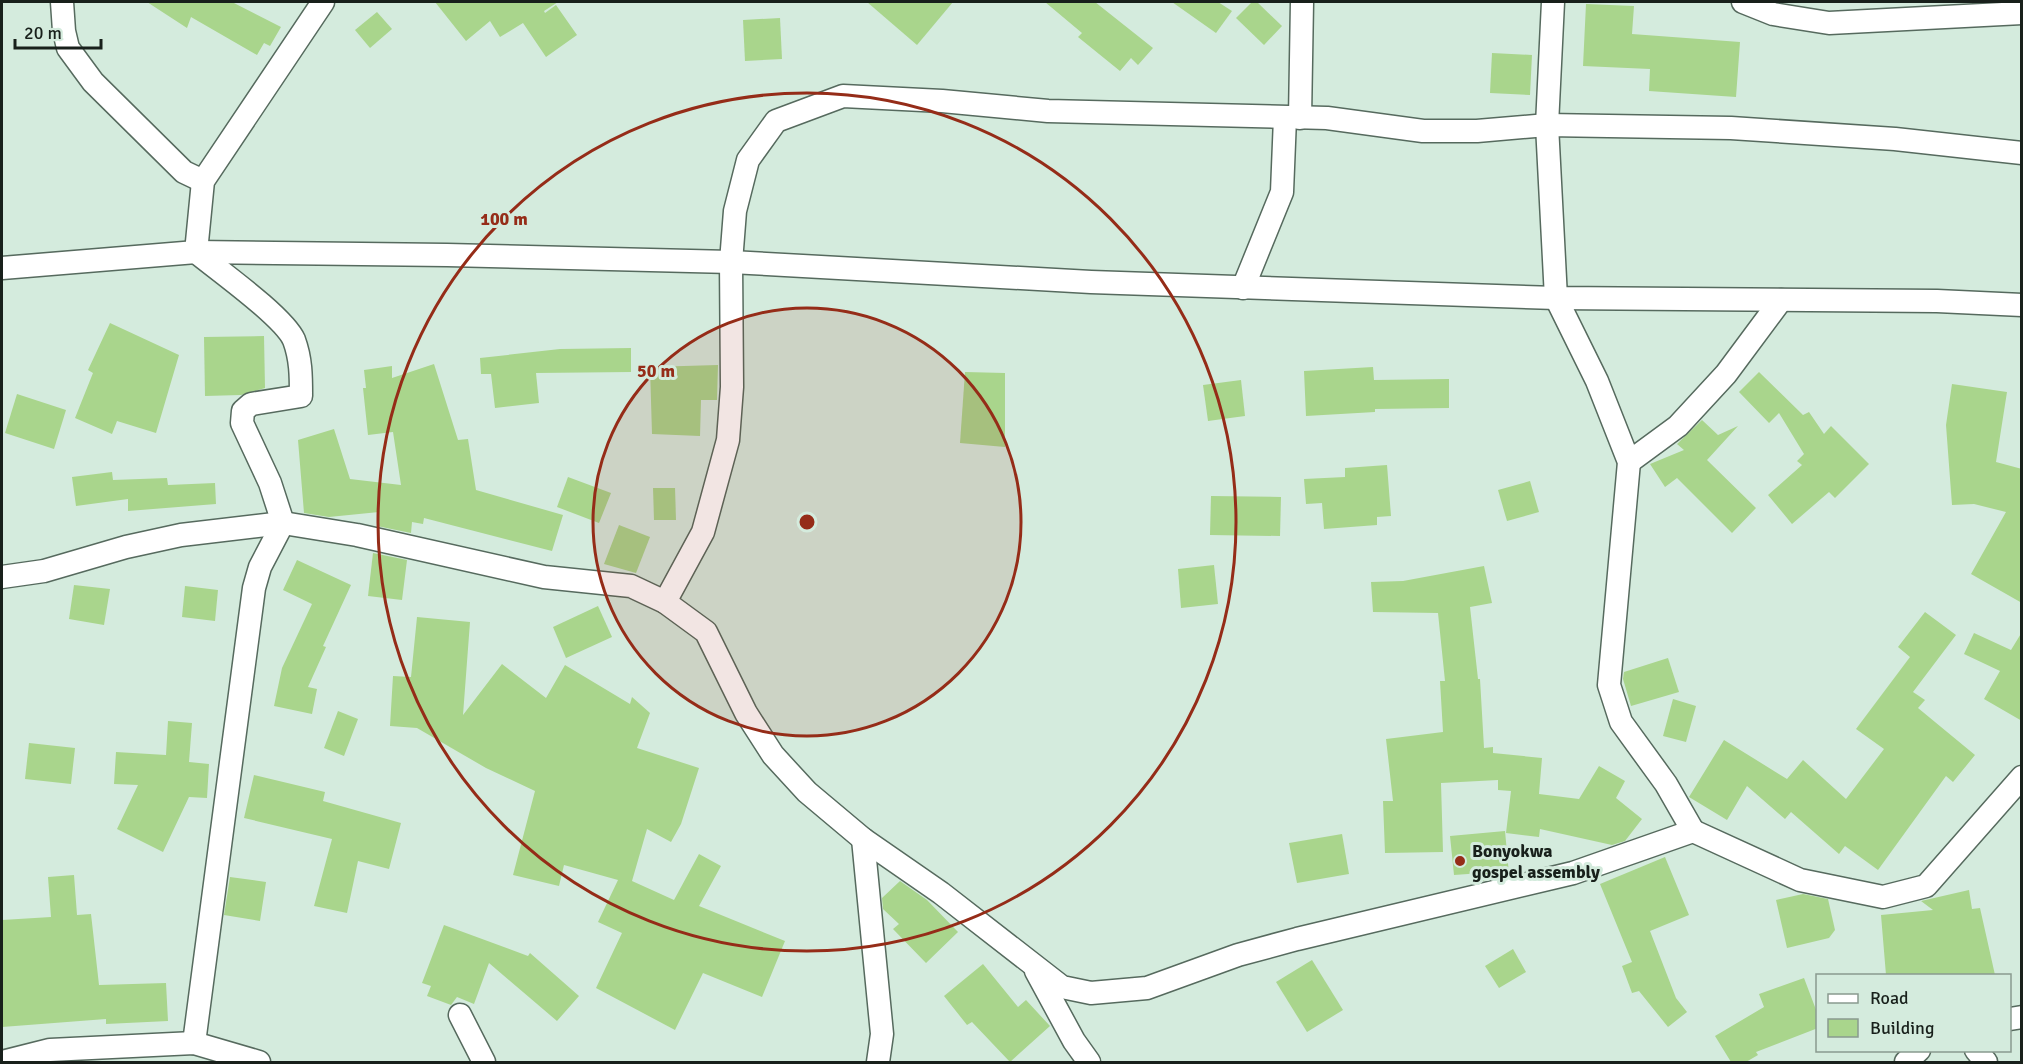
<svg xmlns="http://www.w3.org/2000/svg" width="2023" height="1064" font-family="Signika,sans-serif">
<rect width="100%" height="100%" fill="#d4ebdd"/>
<g fill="#a9d58c">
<path d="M147 2H232L281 27 270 46 264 43 257 55 191 17 187 28Z"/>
<path d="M435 2H558L544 11 545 13 556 5 577 35 546 57 523 23 500 37 490 21 466 41Z"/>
<path d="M867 2H953L917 45Z"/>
<path d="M1045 2H1095L1153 48 1138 65 1131 58 1120 71 1078 37 1082 33Z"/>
<path d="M1172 2H1218L1232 11 1216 33Z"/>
<path d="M1252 2H1257L1282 26 1264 45 1236 18Z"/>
<path d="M1586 4 1634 6 1632 34 1740 42 1736 97 1649 91 1650 69 1583 66Z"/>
<path d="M377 12 392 29 370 48 355 30Z"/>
<path d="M780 18 782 59 745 61 743 20Z"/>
<path d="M1492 53 1532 55 1530 95 1490 93Z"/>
<path d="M110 323 179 355 156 433 117 421 112 434 75 418 93 373 88 370Z"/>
<path d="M264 336 265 388 241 395 205 396 204 337Z"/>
<path d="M631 348V372L536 373 539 403 495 408 491 374H481L480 358 560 349Z"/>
<path d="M434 364 458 440 468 439 476 490 563 515 552 551 424 518 423 524 412 522 411 533 377 526 379 512 329 517 304 513 298 440 334 429 350 479 401 485 393 432 368 435 363 388H366L364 370 392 366V378Z"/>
<path d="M718 365 717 400H701L700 436 652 434 650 367Z"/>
<path d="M1373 367 1374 380 1449 379V408L1375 409V412L1306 416 1304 371Z"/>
<path d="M965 372 1005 373V447L960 443Z"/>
<path d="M1759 372 1803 415 1809 412 1824 434 1831 426 1869 464 1835 498 1829 492 1792 524 1768 495 1802 465 1797 461 1804 454 1779 413 1769 423 1739 392Z"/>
<path d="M1241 380 1245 416 1208 421 1203 385Z"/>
<path d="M1952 384 2007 392 1996 462 2022 469V603L1971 574 2006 512 1974 504 1952 505 1946 425Z"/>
<path d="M17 394 66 410 54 449 5 433Z"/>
<path d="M1702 420 1718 435 1738 426 1707 460 1756 508 1732 533 1677 478 1665 487 1650 464 1684 450 1677 444Z"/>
<path d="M1387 465 1391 516 1377 517V525L1324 529 1322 503 1306 504 1304 479 1345 477V468Z"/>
<path d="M112 472 113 480 167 478 168 485 215 483 216 504 128 511V499L76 506 72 477Z"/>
<path d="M568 477 611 493 599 523 557 507Z"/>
<path d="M1530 481 1539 512 1507 521 1498 490Z"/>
<path d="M653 488H675L676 520H654Z"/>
<path d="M1211 496 1281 497 1280 536 1210 535Z"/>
<path d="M619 525 650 537 636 573 604 564Z"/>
<path d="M373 553 407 560 402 600 368 596Z"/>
<path d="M297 560 351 585 323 646 326 647 308 687 317 689 312 714 274 706 282 668 312 604 283 590Z"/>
<path d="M1214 565 1218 604 1181 608 1178 569Z"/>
<path d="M1484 566 1492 603 1470 607 1478 679H1480L1484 748 1493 747V753L1542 758 1539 794 1579 799 1599 766 1625 781 1616 798 1642 819 1625 841 1612 845 1540 829 1539 837 1506 833 1511 791 1498 790V780L1441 783 1443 852 1385 853 1383 801H1393L1386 739 1443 732 1440 681H1445L1438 613 1373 612 1371 582 1403 581Z"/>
<path d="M74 585 110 589 104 625 69 619Z"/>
<path d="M185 586 218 590 215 621 182 617Z"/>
<path d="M598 606 612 637 566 658 553 627Z"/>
<path d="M1925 612 1956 635 1913 692 1925 700 1918 708 1975 755 1953 782 1946 776 1878 870 1845 846 1839 854 1791 812 1785 819 1747 786 1727 820 1689 797 1724 740 1787 779 1803 760 1846 799 1884 749 1856 729 1910 657 1898 647Z"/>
<path d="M417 617 470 622 463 715 502 664 546 698 565 665 630 704 632 697 650 713 637 748 699 768 681 824 671 842 647 829 632 881 674 900 699 854 721 866 699 906 785 941 762 997 703 973 675 1030 596 988 622 933 598 922 618 880 564 865 559 886 513 875 535 791 486 768 417 728 390 726 393 676 411 677Z"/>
<path d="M2022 632V721L1984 699 2000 671 1964 654 1974 633 2011 650Z"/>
<path d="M1668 658 1679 692 1631 706 1623 679 1624 672Z"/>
<path d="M1673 699 1696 706 1686 742 1663 736Z"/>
<path d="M338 711 358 719 344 756 324 748Z"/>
<path d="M168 721 192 723 189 762 209 764 207 798 189 797 163 852 117 829 138 785 114 784 116 752 166 755Z"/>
<path d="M29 743 75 748 71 784 25 779Z"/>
<path d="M254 775 325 792 323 801 401 823 389 869 358 861 347 913 314 906 332 839 244 818Z"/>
<path d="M1505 831 1509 874 1483 881 1482 873 1454 875 1450 836Z"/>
<path d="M1342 834 1349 874 1297 883 1289 843Z"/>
<path d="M1665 857 1689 915 1650 931 1676 998 1687 1012 1668 1027 1639 991 1632 993 1622 966 1632 962 1600 884Z"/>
<path d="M74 875 77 915 91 914 99 985 166 983 168 1021 106 1024V1019L2 1027V920L51 917 48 877Z"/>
<path d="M230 877 266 882 260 921 224 915Z"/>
<path d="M900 881 927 900 958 932 926 963 893 929 899 924 883 909 882 898Z"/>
<path d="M1969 890 1972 909 1980 908 1995 975H1886L1881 915 1933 910 1921 901Z"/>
<path d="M1803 894 1828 899 1835 930 1829 938 1787 948 1776 900Z"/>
<path d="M444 925 528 956 530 953 579 996 557 1021 489 963 474 1004 457 997 451 1005 427 996 431 986 422 983Z"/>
<path d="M1513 949 1526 972 1499 988 1485 966Z"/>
<path d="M1312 960 1343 1010 1307 1032 1276 982Z"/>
<path d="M983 964 1018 1007 1026 1000 1050 1026 1010 1062 972 1022 967 1025 944 996Z"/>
<path d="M1804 978 1818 1015V1028L1756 1052 1758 1055 1746 1062H1731L1715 1036 1764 1007 1759 994Z"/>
</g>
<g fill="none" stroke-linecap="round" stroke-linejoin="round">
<g stroke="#566a5e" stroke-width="25">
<g id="street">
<path d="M62 2 64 31 68 48 93 82 184 172 203 181"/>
<path d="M1553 2 1547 125 1556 298 1597 381 1629 462 1609 685 1621 722 1666 784 1693 831"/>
<path d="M1743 2 1773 14 1829 23 2022 13"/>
<path d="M1300 118 1302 2"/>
<path d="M2 268 196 252 447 255 731 262 1091 282 1556 298 1937 301 2022 305"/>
<path d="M1243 288 1282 192 1285 118"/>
<path d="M1629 462 1678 426 1726 374 1781 300"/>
<path d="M2 577 44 571 126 547 181 535 283 523 357 535 544 577 631 586 665 602 706 632 746 713 773 755 807 792 863 839 941 893 1062 987 1091 993 1147 988 1238 955 1297 939 1573 873 1693 831 1800 880 1883 897 1926 886 2022 777"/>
<path d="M665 602 703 532 728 440 732 387 731 262 735 211 748 160 776 121 843 96 942 101 1048 111 1327 118 1423 131H1477L1547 125 1731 128 1895 139 2022 153"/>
<path d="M863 839 882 1034 878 1062"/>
<path d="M1036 971 1074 1041 1089 1062"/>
<path d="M460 1015 484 1062"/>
<path d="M2010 1019 2022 1017"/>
<path d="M194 1043 254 588 260 567 283 523 270 483 242 423 243 411 251 404 301 396C301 376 301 359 294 340 284 317 218 270 196 252L203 181 323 2"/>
<path d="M1976 1050 1986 1062"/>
<path d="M2 1062 50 1050 194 1043 259 1062"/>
<path d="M1906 1062 1919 1050"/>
</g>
</g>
<use href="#street" stroke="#fff" stroke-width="22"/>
</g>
<circle cx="807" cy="522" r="214" fill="#952c18" fill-opacity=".12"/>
<g fill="none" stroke="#952c18" stroke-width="3">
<circle cx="807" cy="522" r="214"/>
<circle cx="807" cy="522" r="429"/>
</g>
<circle fill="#952c18" stroke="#d4ebdd" stroke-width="2" cx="1460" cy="861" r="6"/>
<g text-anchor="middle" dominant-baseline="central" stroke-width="6" stroke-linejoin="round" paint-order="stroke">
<g font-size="18" font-weight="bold" fill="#18201b" stroke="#d4ebdd" text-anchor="start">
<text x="1472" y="851">Bonyokwa<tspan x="1472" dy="21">gospel assembly</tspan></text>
</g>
</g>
<circle cx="807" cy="522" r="9" fill="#952c18" stroke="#d4ebdd" stroke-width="3"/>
<g font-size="18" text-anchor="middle" font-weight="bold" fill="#952c18" stroke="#d4ebdd" stroke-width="6" stroke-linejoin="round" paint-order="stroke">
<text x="504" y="225">100 m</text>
<text x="656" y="377">50 m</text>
</g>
<rect width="2023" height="1064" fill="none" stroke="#18201b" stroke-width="6"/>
<rect x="1816" y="974" width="195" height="78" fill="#d4ebdd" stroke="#899a8f" stroke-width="1.5"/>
<rect x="1828" y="994" width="30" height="9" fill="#ffffff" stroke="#899a8f" stroke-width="1.5"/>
<text x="1870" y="1004" font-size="18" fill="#18201b">Road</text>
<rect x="1828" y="1019" width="30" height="18" fill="#a9d58c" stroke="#899a8f" stroke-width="1.5"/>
<text x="1870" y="1034" font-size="18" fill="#18201b">Building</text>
<path d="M15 39v9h86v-9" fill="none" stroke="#18201b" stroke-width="3"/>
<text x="24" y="39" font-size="18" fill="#18201b" stroke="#d4ebdd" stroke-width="4.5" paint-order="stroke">20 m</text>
</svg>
